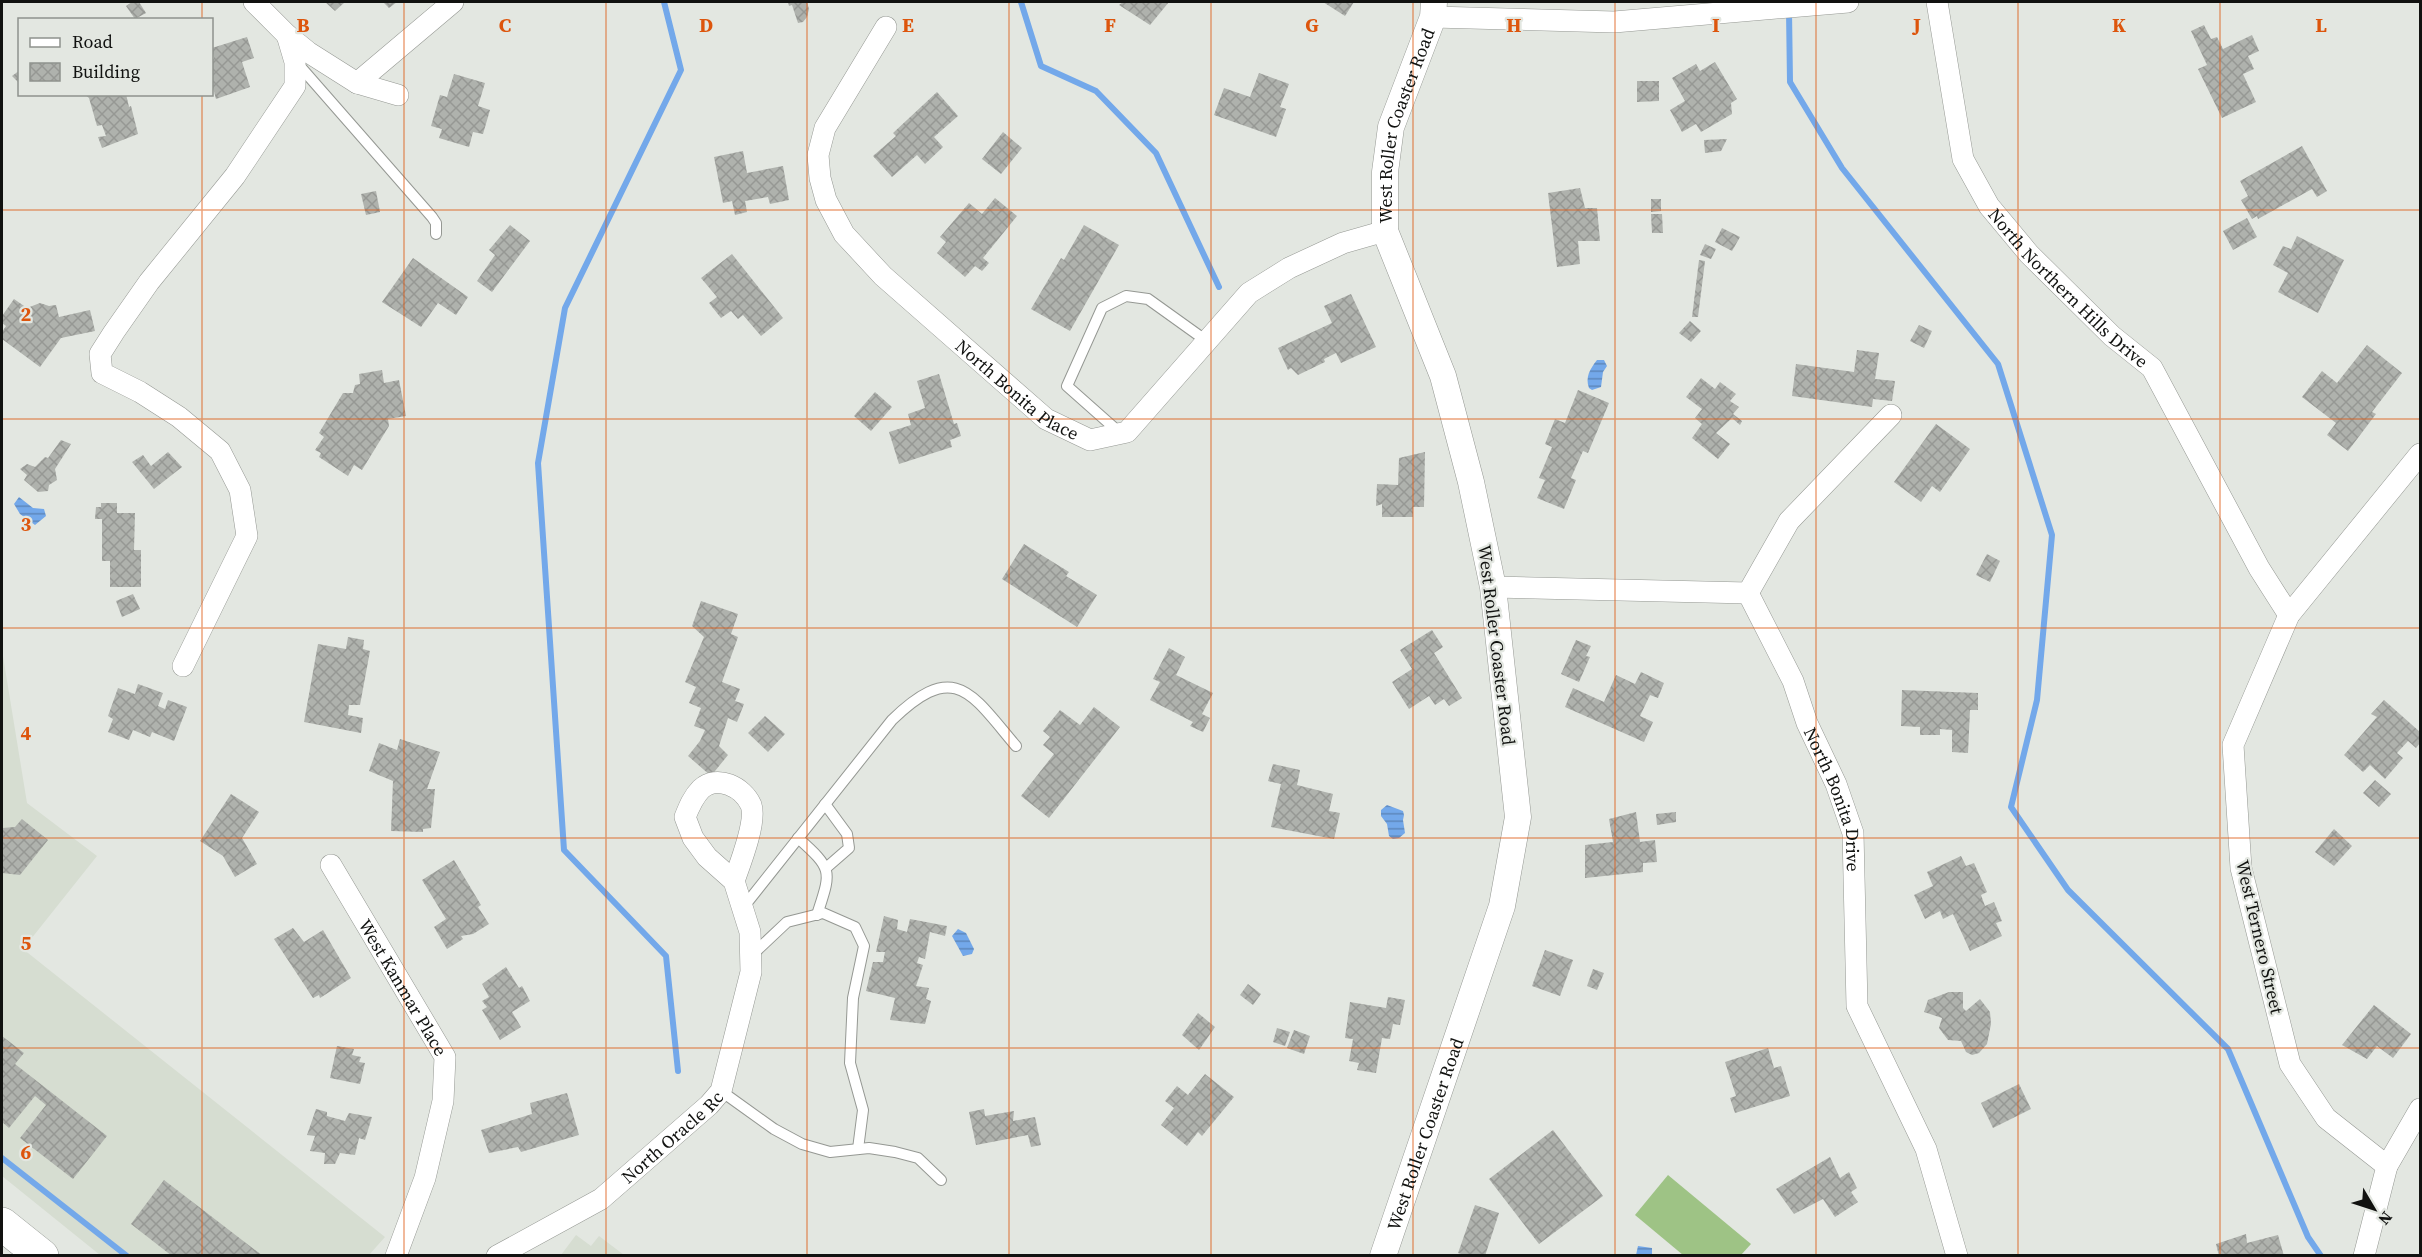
<svg xmlns="http://www.w3.org/2000/svg" width="2422" height="1257" font-family="'Source Serif 4',serif">
<defs>
<pattern id="water-rules" width="6" height="5" patternUnits="userSpaceOnUse" patternTransform="scale(1.5)"><rect width="6" height="5" fill="#73a8ea"/><path d="M0 2.5h6" fill="none" stroke="#5d87bc"/></pattern>
<pattern id="building-cross-hatch" width="8" height="8" patternUnits="userSpaceOnUse" patternTransform="scale(1.5)"><rect width="8" height="8" fill="#afb2ad"/><path d="M0 0l8 8M0 8l8-8" fill="none" stroke="#969894"/></pattern>
</defs>
<rect width="100%" height="100%" fill="#e3e7e1"/>
<g fill="#d6ddd1">
<path d="M2 650 27 803 97 856 23 949 385 1237 369 1255H100L2 1176Z"/>
<path d="M576 1235 591 1246 599 1236 624 1255H561Z"/>
</g>
<path fill="#9ec385" d="M1668 1175 1751 1244 1741 1255H1683L1635 1215Z"/>
<g fill="url(#water-rules)">
<path d="M1597 360H1604L1607 366 1603 372 1601 387 1592 390 1589 388C1585 377 1590 369 1597 360Z"/>
<path d="M19 497 33 508 44 509 46 516 35 525 20 514 14 504Z"/>
<path d="M1387 805 1403 811 1404 815 1403 820 1405 833 1399 838 1393 839 1389 836 1387 824 1381 816V810Z"/>
<path d="M958 929 966 933 974 949 972 954 963 956 952 936Z"/>
<path d="M1638 1246 1652 1248V1255H1636Z"/>
</g>
<g fill="none" stroke-linecap="round" stroke-linejoin="round">
<g stroke="#73a8ea" stroke-width="6">
<path d="M664 2 681 70 565 308 538 463 564 850 666 956 678 1071"/>
<path d="M1021 2 1041 66 1096 91 1156 153 1219 287"/>
<path d="M1789 11 1790 82 1842 168 1998 364 2052 535 2037 700 2011 807 2068 890 2228 1049 2308 1237 2321 1256"/>
<path d="M2 1158 127 1256"/>
</g>
</g>
<g fill="url(#building-cross-hatch)">
<path d="M132 2H139L146 13 135 19 126 6Z"/>
<path d="M325 2H345L335 11Z"/>
<path d="M383 2H397L389 8Z"/>
<path d="M788 2H807L809 9 807 17 803 22 798 23 792 5 789 6Z"/>
<path d="M1123 2H1169L1150 25 1119 5Z"/>
<path d="M1323 2H1354L1345 16Z"/>
<path d="M2204 25 2211 39 2217 37 2223 49 2252 35 2259 51 2248 56 2254 69 2243 74 2256 102 2222 118 2198 69 2207 65 2191 31Z"/>
<path d="M247 37 254 58 242 62 250 87 216 99 212 84V58L214 59 212 48Z"/>
<path d="M1715 62 1737 99 1731 103 1732 114 1701 132 1696 124 1682 132 1670 110 1685 101 1672 78 1696 64 1700 71Z"/>
<path d="M20 70V80L18 82 12 76Z"/>
<path d="M1259 73 1289 84 1280 107 1286 109 1276 137 1214 115 1224 88 1250 97Z"/>
<path d="M454 74 485 83 478 106 490 110 483 134 473 132 469 147 439 138 442 129 431 126 440 95 447 97Z"/>
<path d="M1637 81H1659V101L1637 102Z"/>
<path d="M937 92 958 116 934 137 943 147 925 164 917 155 892 177 873 156 896 136 893 133Z"/>
<path d="M84 94H126L129 107 131 106 138 134 102 148 98 137 106 136 102 125 97 126 89 98Z"/>
<path d="M1003 132 1022 148 1001 174 982 159Z"/>
<path d="M1727 139 1721 151 1705 153 1704 140Z"/>
<path d="M2302 146 2327 191 2317 197 2312 189 2258 219 2257 216 2252 219 2241 200 2248 196 2240 181Z"/>
<path d="M743 151 747 173 783 166 789 200 770 204 768 197 745 201 747 212 735 215 732 201 723 203 714 157Z"/>
<path d="M1580 188 1585 208H1597L1600 241H1578L1580 264 1557 267 1548 193Z"/>
<path d="M376 191 380 212 366 215 361 194Z"/>
<path d="M995 198 1017 216 983 258 989 263 982 271 975 266 965 277 937 253 946 242 940 237 969 203 982 214Z"/>
<path d="M1651 199H1661V211L1651 212Z"/>
<path d="M1651 214H1662L1663 233H1652Z"/>
<path d="M2247 218 2257 237 2233 250 2223 231Z"/>
<path d="M510 225 530 241 492 292 477 281 495 255 489 250Z"/>
<path d="M1084 225 1119 245 1070 331 1031 309 1061 258 1064 260Z"/>
<path d="M1722 228 1740 237 1732 251 1715 242Z"/>
<path d="M2297 236 2344 260 2318 313 2278 292 2288 273 2273 265 2283 246 2291 249Z"/>
<path d="M1705 244 1716 249 1711 259 1700 255Z"/>
<path d="M732 254 783 318 761 336 743 315 738 319 731 311 721 318 709 303 717 297 701 278Z"/>
<path d="M413 258 468 297 456 315 438 303 421 327 382 302Z"/>
<path d="M1699 260 1705 261 1698 317H1692Z"/>
<path d="M1351 294 1376 347 1341 363 1336 353 1324 359 1325 362 1298 375 1291 368 1288 370 1278 348 1332 323 1324 306Z"/>
<path d="M14 299 27 308 40 303 49 306 56 305 59 317 90 310 95 331 61 338 40 367 2 339V332L6 326 2 323V316Z"/>
<path d="M1690 321 1701 331 1691 342 1679 333Z"/>
<path d="M1919 325 1932 331 1924 348 1910 341Z"/>
<path d="M2367 345 2402 373 2372 412 2376 414 2348 451 2327 435 2336 423 2302 397 2322 371 2337 383Z"/>
<path d="M1857 350 1879 353 1875 379 1895 381 1892 401 1873 399 1872 407 1792 396 1796 364 1854 372Z"/>
<path d="M382 370 384 383 399 380 406 416 388 419 389 426 362 470 354 465 348 476 319 457 321 453 315 450 324 437 319 433 343 393H353L355 385 360 384 359 374Z"/>
<path d="M939 374 954 424 957 423 961 436 950 440 952 447 899 464 889 432 911 425 908 414 925 408 917 381Z"/>
<path d="M1701 378 1715 389 1720 382 1736 394 1730 401 1739 407 1733 414 1742 421 1740 425 1732 418 1716 433 1730 444 1718 459 1692 438 1702 424 1695 418 1702 409 1686 397Z"/>
<path d="M1578 390 1609 403 1588 453 1583 451 1571 478 1576 480 1564 509 1537 498 1545 480 1539 478 1552 447 1545 444 1555 419 1565 423Z"/>
<path d="M875 392 892 407 871 431 854 416Z"/>
<path d="M1936 424 1970 449 1940 492 1932 486 1921 502 1894 482Z"/>
<path d="M61 440 71 444 55 469 57 480 49 485 48 491 38 492 24 480 27 475 20 469 27 464 35 467 45 457 48 458Z"/>
<path d="M168 452 182 467 154 489 132 462 143 455 151 466Z"/>
<path d="M1425 452 1424 507H1413V517H1382V504L1376 506 1377 484 1398 485 1399 458Z"/>
<path d="M101 503H117V513H135L134 550H141V587H110V561H102V519H95L96 507H101Z"/>
<path d="M1024 544 1069 572 1066 576 1097 595 1077 627 1002 579Z"/>
<path d="M1987 554 2000 561 1990 582 1976 575Z"/>
<path d="M133 594 140 609 122 617 116 601Z"/>
<path d="M701 601 738 614 731 634 738 637 722 682 740 689 735 701 744 704 737 722 728 718 719 746 728 755 711 776 688 756 700 741 705 730 694 726 701 708 689 703 696 687 685 682 704 637 692 626Z"/>
<path d="M1432 630 1443 647 1434 653 1462 698 1449 706 1444 699 1435 705 1429 696 1409 709 1392 682 1412 669 1400 650Z"/>
<path d="M348 637 364 640 363 649 370 651 360 705H349L348 715 363 718 361 733 304 722 318 644 346 649Z"/>
<path d="M1576 640 1591 646 1586 656 1590 657 1579 682 1561 674Z"/>
<path d="M1169 648 1185 657 1176 675 1213 693 1202 714 1210 718 1203 732 1190 726 1193 722 1150 700 1160 682 1153 679Z"/>
<path d="M1641 672 1664 683 1658 698 1650 695 1640 716 1653 722 1644 742 1565 707 1573 688 1604 702 1616 675 1635 684Z"/>
<path d="M138 684 163 693 158 706 165 709 168 700 187 707 174 741 152 732 150 737 133 730 129 740 108 732 113 719 108 716 118 688 135 694Z"/>
<path d="M1902 690 1978 693V710H1970L1968 753 1952 752V730L1940 729V735H1920V727L1901 726Z"/>
<path d="M2384 700 2420 732V743L2416 748 2408 741 2397 753 2403 758 2385 779 2370 765 2363 772 2344 755 2377 717 2371 714Z"/>
<path d="M1094 707 1120 727 1049 818 1021 796 1054 754 1043 745 1050 737 1043 731 1060 710 1080 725Z"/>
<path d="M765 716 785 734 768 752 748 733Z"/>
<path d="M400 739 440 752 427 789H435L431 828 423 829V832L391 831 393 781 369 771 379 743 397 750Z"/>
<path d="M1273 764 1300 770 1297 785 1333 794 1329 811 1340 813 1334 839 1271 827 1281 784 1268 781Z"/>
<path d="M2375 780 2391 794 2379 807 2363 793Z"/>
<path d="M231 794 259 812 242 838 257 864 235 877 223 856 200 841Z"/>
<path d="M1636 812 1640 842 1655 840 1657 862 1643 863V872L1585 878V845L1613 842 1609 819Z"/>
<path d="M1676 812V822L1657 825 1656 814Z"/>
<path d="M22 819 48 840 20 875 2 873V828L15 827Z"/>
<path d="M2334 829 2352 846 2334 866 2315 852Z"/>
<path d="M1961 856 1966 866 1974 863 1987 892 1981 895 1985 906 1994 902 2002 921 1996 923 2002 936 1970 951 1953 914 1943 919 1940 911 1925 919 1914 895 1933 886 1927 872Z"/>
<path d="M454 860 481 905 478 907 489 924 473 934 461 936 463 939 447 949 434 927 446 919 422 880Z"/>
<path d="M884 916 898 920 897 929 907 932 910 919 947 926 945 936 930 932 925 959 919 957 917 963 923 965 916 986 929 988 926 999 931 1001 925 1024 890 1020 895 998 866 991 873 962H883L885 952H876Z"/>
<path d="M293 928 304 942 323 930 351 978 320 998 319 995 313 998 274 939Z"/>
<path d="M1545 950 1573 960 1560 996 1532 986Z"/>
<path d="M506 967 519 988 522 986 530 1001 512 1012 521 1027 500 1040 482 1010 487 1007 482 1001 489 997 482 984Z"/>
<path d="M1593 969 1604 973 1597 990 1587 986Z"/>
<path d="M1248 984 1261 994 1253 1005 1240 995Z"/>
<path d="M1949 992H1963V1008L1966 1011 1980 999 1990 1012 1991 1024 1987 1044 1979 1053 1972 1055 1966 1052 1961 1041 1948 1040 1939 1028 1942 1018 1924 1012 1928 1000Z"/>
<path d="M1388 997 1405 1000 1400 1025 1393 1024 1390 1039 1382 1038 1376 1073 1357 1070 1359 1063 1349 1061 1353 1039 1345 1038 1350 1002 1386 1008Z"/>
<path d="M2374 1005 2411 1034 2393 1058 2377 1046 2367 1059 2342 1045Z"/>
<path d="M1198 1013 1215 1027 1199 1050 1182 1035Z"/>
<path d="M1277 1028 1290 1032 1285 1046 1273 1042Z"/>
<path d="M1294 1030 1310 1036 1304 1054 1287 1048Z"/>
<path d="M2 1036 24 1053 15 1064 107 1136 73 1179 20 1138 46 1105 35 1096 9 1128 2 1122Z"/>
<path d="M337 1046 354 1049 352 1055 361 1057 359 1062 365 1063 360 1084 330 1078Z"/>
<path d="M1768 1048 1774 1068 1781 1066 1790 1096 1735 1113 1730 1098 1736 1096 1725 1062Z"/>
<path d="M1205 1074 1234 1097 1202 1136 1198 1132 1187 1146 1161 1125 1174 1108 1165 1101 1177 1086 1188 1095Z"/>
<path d="M2019 1084 2031 1109 1993 1128 1981 1103Z"/>
<path d="M567 1093 579 1135 521 1152 518 1147 489 1153 481 1130 532 1114 530 1103Z"/>
<path d="M316 1109 327 1112V1116L345 1121 349 1113 372 1117 365 1140 359 1138 355 1155 340 1153 335 1164H324L325 1153 310 1151 315 1136 307 1135Z"/>
<path d="M984 1109 985 1116 1014 1111 1013 1121 1035 1117 1041 1145 1031 1147 1028 1135 976 1145 969 1112Z"/>
<path d="M1553 1130 1603 1196 1539 1244 1489 1179Z"/>
<path d="M1830 1157 1840 1178 1849 1172 1857 1188 1851 1192 1858 1202 1835 1217 1823 1199 1794 1214 1776 1189Z"/>
<path d="M164 1180 263 1256H172L131 1224Z"/>
<path d="M1475 1205 1499 1213 1485 1256H1467L1458 1253Z"/>
<path d="M2246 1234 2247 1243 2278 1235 2284 1256H2219L2216 1244Z"/>
</g>
<g fill="none" stroke-linecap="round" stroke-linejoin="round">
<g stroke="#959893" stroke-width="12">
<g id="service">
<path d="M298 64 432 217 436 223V234"/>
<path d="M1120 433 1067 386 1102 308 1126 296 1148 299 1208 342"/>
<path d="M825 804 847 834 849 848 826 868"/>
<path d="M798 838C834 870 831 871 817 915"/>
<path d="M742 909 892 720C955 659 971 693 1016 746"/>
<path d="M752 955 787 922 823 913 855 927 864 946 853 998 850 1063 863 1110 858 1149"/>
<path d="M721 1091 774 1129 802 1144 830 1152 869 1148 895 1152 918 1158 941 1180"/>
</g>
</g>
<g stroke="#959893" stroke-width="22">
<g id="minor">
<path d="M254 2 287 35 308 52 357 83 453 2"/>
<path id="s1" d="M1937 2 1963 159 1989 206 2029 254 2112 336 2152 368 2259 568 2289 615"/>
<path d="M1433 17 1614 22 1848 2"/>
<path id="s2" d="M886 27 825 128 818 155 820 178 826 200 844 234 883 276 1046 419 1090 440 1127 432 1249 293 1289 268 1343 243 1385 231"/>
<path d="M357 83 398 95"/>
<path d="M1493 587 1748 593"/>
<path id="s3" d="M1748 593 1793 681 1807 723 1836 784 1853 833 1857 1006 1926 1149 1957 1256"/>
<path d="M1748 593 1789 521 1891 415"/>
<path d="M183 666 247 536 240 490 220 451 179 417 140 392 102 373 100 354 114 332 149 282 235 176 295 86V62L287 35"/>
<path id="s4" d="M331 865 445 1057 443 1101 425 1178 396 1256"/>
<path d="M2387 1166 2420 1109"/>
<path id="s5" d="M497 1256 601 1199 709 1105 721 1091 751 972 750 932 734 881 707 857 693 838 685 817C689 807 693 797 701 789 717 774 743 787 751 805 757 821 740 864 734 881"/>
<path d="M2364 1256 2387 1166 2326 1118 2290 1064 2241 868 2233 745 2289 615 2420 454"/>
</g>
</g>
<g stroke="#959893" stroke-width="27">
<g id="tertiary">
<path id="s6" d="M1383 1256 1502 906 1518 817 1493 587 1471 482 1443 376 1385 231V172L1391 127 1433 17 1434 2"/>
</g>
</g>
<g stroke="#959893" stroke-width="34">
<path id="trunk" d="M2 1224 42 1256"/>
</g>
<use href="#service" stroke="#fff" stroke-width="10"/>
<use href="#minor" stroke="#fff" stroke-width="21"/>
<use href="#tertiary" stroke="#fff" stroke-width="26"/>
<use href="#trunk" stroke="#fff" stroke-width="33"/>
</g>
<path fill="none" stroke="#dd550c" stroke-width="1.5" stroke-opacity="0.55" d="M202 2V20M404 2V1256M606 2V1256M807 2V1256M1009 2V1256M1211 2V1256M1413 2V1256M1615 2V1256M1816 2V1256M2018 2V1256M2220 2V1256M202 94V1256M2 210H2420M2 419H2420M2 628H2420M2 838H2420M2 1048H2420"/>
<g text-anchor="middle" dominant-baseline="central" stroke-width="4.5" stroke-linejoin="round" paint-order="stroke">
<g font-size="18" fill="#111210" stroke="#e3e7e1">
<text stroke="none"><textPath href="#s6" startOffset="1173">West Roller Coaster Road</textPath></text>
<text stroke="none"><textPath href="#s1" startOffset="327">North Northern Hills Drive</textPath></text>
<text stroke="none"><textPath href="#s2" startOffset="464">North Bonita Place</textPath></text>
<text transform="translate(1497 645) rotate(83)">West Roller Coaster Road</text>
<text stroke="none"><textPath href="#s3" startOffset="225">North Bonita Drive</textPath></text>
<text transform="translate(2260 937) rotate(77)">West Ternero Street</text>
<text stroke="none"><textPath href="#s4" startOffset="142">West Kanmar Place</textPath></text>
<text stroke="none"><textPath href="#s6" startOffset="129">West Roller Coaster Road</textPath></text>
<text stroke="none"><textPath href="#s5" startOffset="213">North Oracle Rc</textPath></text>
</g>
</g>
<g font-size="20" text-anchor="middle" font-weight="bold" fill="#dd550c" stroke="#e3e7e1" stroke-width="4.5" stroke-linejoin="round" paint-order="stroke">
<text x="303" y="32">B</text>
<text x="505" y="32">C</text>
<text x="706" y="32">D</text>
<text x="908" y="32">E</text>
<text x="1110" y="32">F</text>
<text x="1312" y="32">G</text>
<text x="1514" y="32">H</text>
<text x="1716" y="32">I</text>
<text x="1917" y="32">J</text>
<text x="2119" y="32">K</text>
<text x="2321" y="32">L</text>
<text x="26" y="321">2</text>
<text x="26" y="531">3</text>
<text x="26" y="740">4</text>
<text x="26" y="950">5</text>
<text x="26" y="1159">6</text>
</g>
<rect width="2422" height="1257" fill="none" stroke="#111210" stroke-width="6"/>
<rect x="18" y="18" width="195" height="78" fill="#e3e7e1" stroke="#8f928d" stroke-width="1.5"/>
<rect x="30" y="38" width="30" height="9" fill="#ffffff" stroke="#8f928d" stroke-width="1.5"/>
<text x="72" y="48" font-size="18" fill="#111210">Road</text>
<rect x="30" y="63" width="30" height="18" fill="url(#building-cross-hatch)" stroke="#8f928d" stroke-width="1.5"/>
<text x="72" y="78" font-size="18" fill="#111210">Building</text>
<g transform="translate(2374 1209) rotate(129)" stroke="#e3e7e1" stroke-width="4.5" paint-order="stroke">
<path d="M0-4.5L10 22L0 15L-10 22Z" fill="#111210"/>
<text y="-9" font-size="16" font-weight="bold" text-anchor="middle" fill="#111210">N</text>
</g>
</svg>
